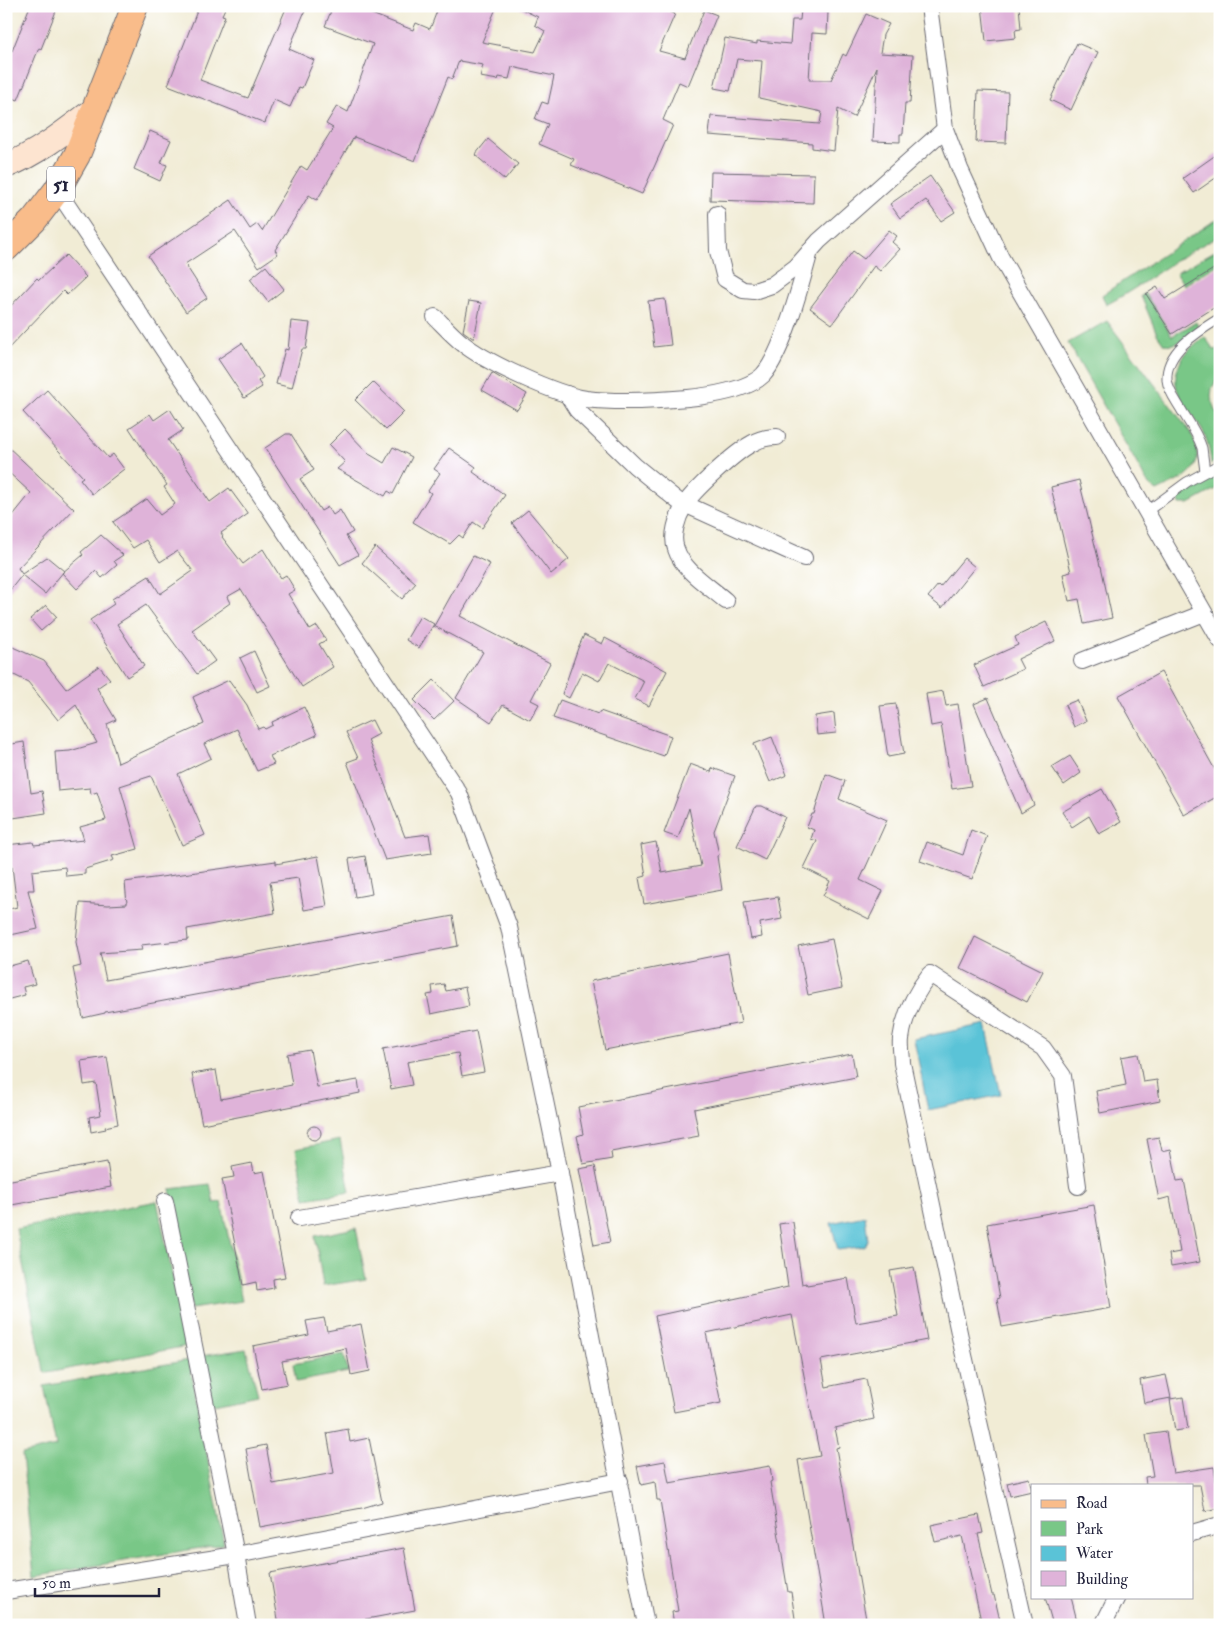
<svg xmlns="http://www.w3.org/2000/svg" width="1226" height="1631" font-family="'IM FELL Double Pica',serif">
<rect width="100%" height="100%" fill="#fff"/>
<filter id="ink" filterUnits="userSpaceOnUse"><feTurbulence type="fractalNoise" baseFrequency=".02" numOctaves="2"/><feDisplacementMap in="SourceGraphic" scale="10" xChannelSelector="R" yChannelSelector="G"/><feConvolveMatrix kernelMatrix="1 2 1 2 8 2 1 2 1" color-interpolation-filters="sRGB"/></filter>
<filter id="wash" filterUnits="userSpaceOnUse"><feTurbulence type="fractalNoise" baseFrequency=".0096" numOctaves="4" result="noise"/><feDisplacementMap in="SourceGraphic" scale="20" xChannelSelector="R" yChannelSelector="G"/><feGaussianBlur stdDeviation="1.12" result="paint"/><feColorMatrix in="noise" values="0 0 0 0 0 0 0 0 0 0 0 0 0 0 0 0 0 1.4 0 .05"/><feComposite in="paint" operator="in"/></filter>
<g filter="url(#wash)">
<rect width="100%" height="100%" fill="#f1ecd5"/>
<g fill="#79c787" stroke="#4e7461">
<path d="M1220 217V236C1179 254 1145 285 1106 305L1102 295Z"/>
<path d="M1220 248V263L1184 285 1176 273Z"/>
<path d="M1145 293 1172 336 1196 322 1198 326C1188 337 1178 347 1164 344L1157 334 1141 296Z"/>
<path d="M1107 321 1191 433C1209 470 1186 477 1157 491L1149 485 1068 343Z"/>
<path d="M1205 337 1214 350 1220 348V375L1212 388 1211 397 1215 411 1220 414V459L1211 464C1210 453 1208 440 1202 430 1190 409 1167 391 1179 365 1184 353 1194 344 1205 337Z"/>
<path d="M1220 467V487L1189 504H1180L1178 496 1181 490Z"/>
<path d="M340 1140 350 1192 305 1199 296 1149Z"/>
<path d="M210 1184 214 1203 221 1202 242 1301 191 1309 170 1189Z"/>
<path d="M157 1201 187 1346 47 1373 44 1371 16 1229Z"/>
<path d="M356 1228 366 1279 323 1286 315 1236Z"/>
<path d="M246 1349 258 1395 210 1405 201 1356Z"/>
<path d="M344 1354 348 1372 296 1382 293 1364Z"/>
<path d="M189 1360 224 1544 34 1576 22 1454 56 1446 44 1386Z"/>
</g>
<g fill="#5ac3d7" stroke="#3e7289">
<path d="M986 1024 1001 1095 928 1110 914 1039Z"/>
<path d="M865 1216 868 1240 865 1246 838 1250 831 1223Z"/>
</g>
<g id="blocks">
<g fill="#dfb3d9">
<path d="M30 6H58L41 49 39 48 18 100 6 95V49L12 51Z"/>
<path d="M199 6H226L222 15 225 16 200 80 248 98 287 6H307L289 49 314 60 302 88 299 87 290 107 274 100 265 123 168 85Z"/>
<path d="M333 6H351L413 30 416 23 430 29 439 6H497L482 42 535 52 545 31 535 25 538 17 515 6H657L675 14 659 51 685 58 704 10 717 15 688 86 679 82 663 120 673 125 642 194 571 165 574 159 539 144 548 124 535 119 542 102 548 104 554 76 512 67 509 79 499 77 498 80 480 77 483 65 459 61 452 79 448 77 415 161 354 137 317 200 309 195 275 250 278 254 259 267 235 231 185 264 207 298 186 312 148 256 231 200 250 229 257 224 262 231 301 166 307 170 333 128 326 124 337 106 348 112 373 44 325 26Z"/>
<path d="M982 6H1019L1021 29 1015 30 1016 38 986 41Z"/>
<path d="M801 10 828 12 827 34 812 33 809 80H831L843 54 846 56 866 14 889 24 883 35 880 53 913 55 910 103H905L903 134H900V142L873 141 877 67 854 117 838 109 834 151 812 148V143L709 135 711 116 820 124 822 112 759 98 762 61 737 59 730 91 714 88 725 38 757 44V41L790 44 792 20H800Z"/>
<path d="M1077 43 1098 52 1071 110 1050 100Z"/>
<path d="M978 91 1008 92 1006 143 976 142Z"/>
<path d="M150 131 171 140 161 163 167 165 160 181 134 169Z"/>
<path d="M488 139 518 164 505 180 475 155Z"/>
<path d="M1220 152V175L1194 193 1183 178Z"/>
<path d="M711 172 814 174 813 203 710 200Z"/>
<path d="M930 176 955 212 941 221 926 200 900 218 890 204Z"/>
<path d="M889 230 897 236 892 242 900 249 880 271 874 266 832 324 810 308 853 251 864 259Z"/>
<path d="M66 255 86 277 67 295 63 291 6 351V311L37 278 39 280Z"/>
<path d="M1220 265V304L1172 334 1146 294 1157 287 1165 299Z"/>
<path d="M266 266 284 289 268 302 250 279Z"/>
<path d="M665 299 671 345 654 347 648 301Z"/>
<path d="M469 301 481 303 474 339 463 331Z"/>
<path d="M291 321 310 323 306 349H302L292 388 276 384 285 349 288 350Z"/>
<path d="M242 343 263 377 258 381 262 387 244 398 218 359Z"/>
<path d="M492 373 527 394 517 410 482 390Z"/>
<path d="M373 382 404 412 386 430 355 400Z"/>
<path d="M47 390 108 458 113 454 124 469 92 494 80 479 83 477 23 412Z"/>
<path d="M170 409 183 430 168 440 210 502 229 488 248 514 221 533 223 536 222 537 243 564 263 549 281 578 286 575 295 590 288 594 310 630 317 626 326 640 319 644 333 667 302 687 241 589 227 597 230 603 192 630 215 661 197 674 146 605 117 624 144 666 127 677 90 620 114 604 112 599 149 576 160 594 193 571 177 551 160 562 146 540 133 548 113 522 147 499 160 515 175 504 164 487 167 485 129 428 150 414 154 420Z"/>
<path d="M345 429 369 454 384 463 393 447 412 457 393 494 388 491 385 496 337 469 345 462 329 445Z"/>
<path d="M286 434H291L314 470 300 479 321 511 328 507 333 515 340 510 353 532 346 536 358 555 340 565 265 448Z"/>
<path d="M6 445 74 509 18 568 22 574 47 557 64 571 45 594 22 575 6 595V524L31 493 6 470Z"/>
<path d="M449 448 476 467 473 472 505 495 482 528 473 522 463 538 459 535 450 544 413 522 431 493 428 491 440 473 434 469Z"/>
<path d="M1079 480 1100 566H1101L1112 618 1084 624 1079 599 1069 601 1063 574 1071 572 1051 487Z"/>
<path d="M528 510 569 559 551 574 512 523Z"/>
<path d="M101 535 123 555 114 561 117 565 102 578 96 571 77 589 62 573 83 555 81 552Z"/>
<path d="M375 547 416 583 402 599 362 563Z"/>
<path d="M473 556 490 564 460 616 550 663 531 700 539 704 530 720 503 705 491 722 456 698 483 652 434 626Z"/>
<path d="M964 558 975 567 942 608 928 597 938 585 940 587Z"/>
<path d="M46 605 57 617 41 631 30 619Z"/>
<path d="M420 616 434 624 419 648 406 640Z"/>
<path d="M1046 622 1055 641 1018 659 1023 669 984 687 974 665 1018 645 1015 637Z"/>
<path d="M584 635 602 644 605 638 667 671 649 706 635 699 644 681 609 663 599 681 582 672 569 698 562 694 578 648Z"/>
<path d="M6 644 44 661 66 689 99 666 110 679 97 688 116 720 107 724 118 763 204 724 193 697 229 680 247 705 258 729 263 727 265 729 273 725 272 722 304 707 317 735 270 756 274 764 257 771 237 729 204 744 211 758 178 774 205 835 182 845 151 776 120 786 138 849 112 856 114 860 85 869V874L66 876 65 867 32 871 34 890H28L38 929 6 936V910L17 907 12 866 6 867V845L33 842 34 845 84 840 80 827 106 820 97 792 91 794 90 788 58 791 55 752 70 751 97 743 76 705 58 720 28 682 6 671Z"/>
<path d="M254 651 270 686 257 692 240 658Z"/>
<path d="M1161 672 1220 779V795L1184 815 1118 696Z"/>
<path d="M434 680 454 701 434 720 414 700Z"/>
<path d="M943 691 946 706 958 704 971 786 952 789 941 724 931 726 926 694Z"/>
<path d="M988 698 1034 805 1021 813 974 704Z"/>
<path d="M560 700 598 714 600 711 671 736 664 756 553 718Z"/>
<path d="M1077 700 1086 721 1074 727 1065 705Z"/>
<path d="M896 704 904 754 888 757 880 706Z"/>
<path d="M834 713 836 733 817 735 815 716Z"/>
<path d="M372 720 379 734 368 740 405 837 429 834 432 853 385 860 347 762 358 758 346 732Z"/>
<path d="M772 737 787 775 770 782 754 744Z"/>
<path d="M24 742 31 793 42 791 46 813 13 818 6 773V745Z"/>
<path d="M1070 756 1081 773 1064 785 1052 767Z"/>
<path d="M690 764 711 772 712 768 735 776 714 831 719 855 717 856 722 890 644 904 639 878 646 876 641 845 656 842 662 873 701 866 689 808 678 838 664 833Z"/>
<path d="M826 774 845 781 839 799 887 820 860 880 883 891 869 919 823 896 830 881 804 868 817 841 811 839 814 830 807 827 812 814H814Z"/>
<path d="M1102 789 1121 822 1099 834 1089 816 1072 827 1062 812Z"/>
<path d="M756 806H762L785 817 765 860 737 846Z"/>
<path d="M971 830 987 836 972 879 920 861 927 842 963 855Z"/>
<path d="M318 856 327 906 304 910 298 878 270 882 275 913 187 929 188 940 141 945 142 950 100 953 106 980 453 916 458 946 105 1012V1013L83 1018 73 968 81 966 76 942 80 903 108 905 127 904 125 882 276 861V864Z"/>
<path d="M365 856 372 894 355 897 349 859Z"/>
<path d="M778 897 782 919 760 923 762 937 751 939 744 902Z"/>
<path d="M975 937 1043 971 1027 1002 960 968Z"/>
<path d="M832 939 842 988 808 995 798 946Z"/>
<path d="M728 953 741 1023 605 1050 591 981Z"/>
<path d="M28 961 35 984 23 987 25 995 6 1000V967Z"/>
<path d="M444 984 446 991 465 987 469 1006 431 1014 427 995 433 994 432 986Z"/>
<path d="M476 1031 484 1072 462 1076 458 1053 407 1062 412 1085 391 1089 383 1049Z"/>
<path d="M310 1050 317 1087 358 1080 360 1093 202 1124 192 1074 216 1070 221 1099 292 1085 287 1054Z"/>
<path d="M852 1054 856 1077 694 1109 699 1136 611 1152 612 1159 583 1164 577 1136 583 1134 578 1107Z"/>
<path d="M1138 1054 1143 1082 1157 1080 1160 1101 1100 1113 1096 1091 1126 1085 1121 1057Z"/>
<path d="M107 1057 118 1124 105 1127 106 1129 91 1132 89 1117 101 1115 96 1083 84 1085 81 1061Z"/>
<circle cx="314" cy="1133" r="7"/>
<path d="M1159 1137 1162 1151 1171 1149 1177 1181 1184 1180 1200 1262 1171 1267 1169 1254 1180 1252 1170 1197 1159 1200 1147 1139Z"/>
<path d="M107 1162 111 1187 6 1206V1181Z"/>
<path d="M252 1163 254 1173 264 1171 285 1277 273 1279 274 1288 257 1291 256 1282 243 1285 222 1179 234 1177 232 1167Z"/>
<path d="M595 1166 610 1242 594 1245 579 1169Z"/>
<path d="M1094 1205 1111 1308 1002 1327 997 1299 1000 1298 987 1224Z"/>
<path d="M793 1222 802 1284 806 1283 807 1285 848 1278 856 1323 898 1316 890 1271 914 1267 927 1340 821 1360 826 1387 866 1379 874 1419 835 1428 839 1447 836 1448 867 1625H826L798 1460 820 1456 792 1315 706 1333 721 1403 674 1412 655 1316 788 1287 779 1224Z"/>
<path d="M324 1318 327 1331 361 1324 370 1371 351 1375 346 1348 282 1361 287 1384 262 1389 253 1346 309 1335 306 1321Z"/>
<path d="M1166 1375 1171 1398 1144 1403 1140 1380Z"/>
<path d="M1183 1397 1188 1429 1175 1431 1170 1399Z"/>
<path d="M348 1429 350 1442 369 1438 382 1502 362 1508 260 1527 246 1449 266 1445 273 1484 334 1473 327 1433Z"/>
<path d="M1166 1432 1173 1473 1214 1467 1220 1508 1205 1511 1200 1485H1146L1145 1477 1153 1476 1146 1435Z"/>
<path d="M665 1461 669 1483 770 1466 772 1481 770 1482 788 1592H791L796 1625H674L672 1612 678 1611 660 1500H657L655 1482 641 1485 637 1466Z"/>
<path d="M1029 1478 1032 1491 1010 1496 1007 1483Z"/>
<path d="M979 1515 983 1533 978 1534 992 1595H994L1001 1625H982L962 1536 935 1542 931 1525Z"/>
<path d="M404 1548 415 1610 334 1625H279L270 1573Z"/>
<path d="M1045 1597H1071L1078 1625H1053Z"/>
</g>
</g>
</g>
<g filter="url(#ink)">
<use href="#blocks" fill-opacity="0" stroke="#6a6971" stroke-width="1"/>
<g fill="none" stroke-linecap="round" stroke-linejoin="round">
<g stroke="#6a6971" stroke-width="11">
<g id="lane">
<path d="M1205 471C1204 464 1203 456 1202 448 1198 435 1189 422 1182 411 1177 402 1168 391 1167 380 1165 351 1199 331 1220 318"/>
<path d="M1146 512 1187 482 1220 464"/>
</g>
</g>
<g stroke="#6a6971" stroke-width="18">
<g id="street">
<path d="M929 6 945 129 960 169 1001 258 1220 640"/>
<path d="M57 190 459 793 509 927 560 1173 646 1625"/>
<path d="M717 214 718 251 725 279 743 290 754 291 772 285 796 267 819 241 945 129"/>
<path d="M435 317C444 326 452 335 462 343 487 363 555 394 586 399 620 403 654 401 688 398 709 396 748 390 763 375 783 353 802 281 810 251"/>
<path d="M567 394 577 410 635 466 678 501 804 558"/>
<path d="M726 601C709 586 683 571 676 549 671 536 677 518 684 506 692 491 736 452 751 444 759 439 768 437 777 437"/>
<path d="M1082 661 1204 613"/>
<path d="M165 1201 236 1555 248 1625"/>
<path d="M299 1218 560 1173"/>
<path d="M1192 1533 1220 1525"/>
<path d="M6 1591 236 1555 620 1481"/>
<path d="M1025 1625 961 1342 902 1063C902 1055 900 1047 901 1039 904 1015 916 992 930 974L1043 1048 1063 1076 1078 1186"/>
<path d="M1103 1625 1117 1597"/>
</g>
</g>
<g stroke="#6a6971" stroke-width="26">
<path id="secondary" d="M6 166C40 152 67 130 96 108"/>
</g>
<g stroke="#6a6971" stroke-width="28">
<path id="primary" d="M6 248 34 220 57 190 77 155 135 6"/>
</g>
<use href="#lane" stroke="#fff" stroke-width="9"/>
<use href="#street" stroke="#fff" stroke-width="16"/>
<use href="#secondary" stroke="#fde4d0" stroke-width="24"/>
<use href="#primary" stroke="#f9bc8a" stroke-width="26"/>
</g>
</g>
<g text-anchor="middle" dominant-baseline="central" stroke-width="5" stroke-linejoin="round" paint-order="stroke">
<rect fill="#fff" stroke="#646476" stroke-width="1" x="47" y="166.5" width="28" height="35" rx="4"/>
<g font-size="20" font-weight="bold" fill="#22223b">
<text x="61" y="184">51</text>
</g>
</g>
<rect width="1226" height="1631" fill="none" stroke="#fff" stroke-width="25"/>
<rect x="1031" y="1484" width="162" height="115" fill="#ffffff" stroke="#a7a7b1"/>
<rect x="1041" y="1500" width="25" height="8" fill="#f9bc8a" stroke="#a7a7b1"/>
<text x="1076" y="1508" font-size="15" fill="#22223b">Road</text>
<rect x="1041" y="1521" width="25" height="15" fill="#79c787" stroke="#a7a7b1"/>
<text x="1076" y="1534" font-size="15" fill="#22223b">Park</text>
<rect x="1041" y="1546" width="25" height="15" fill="#5ac3d7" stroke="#a7a7b1"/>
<text x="1076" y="1558" font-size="15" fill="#22223b">Water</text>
<rect x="1041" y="1571" width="25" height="15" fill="#dfb3d9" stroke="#a7a7b1"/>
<text x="1076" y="1584" font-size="15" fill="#22223b">Building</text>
<path d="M35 1588v8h124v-8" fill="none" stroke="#22223b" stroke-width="2.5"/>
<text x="42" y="1588" font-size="15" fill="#22223b" stroke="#ffffff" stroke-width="4" paint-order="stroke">50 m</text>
</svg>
